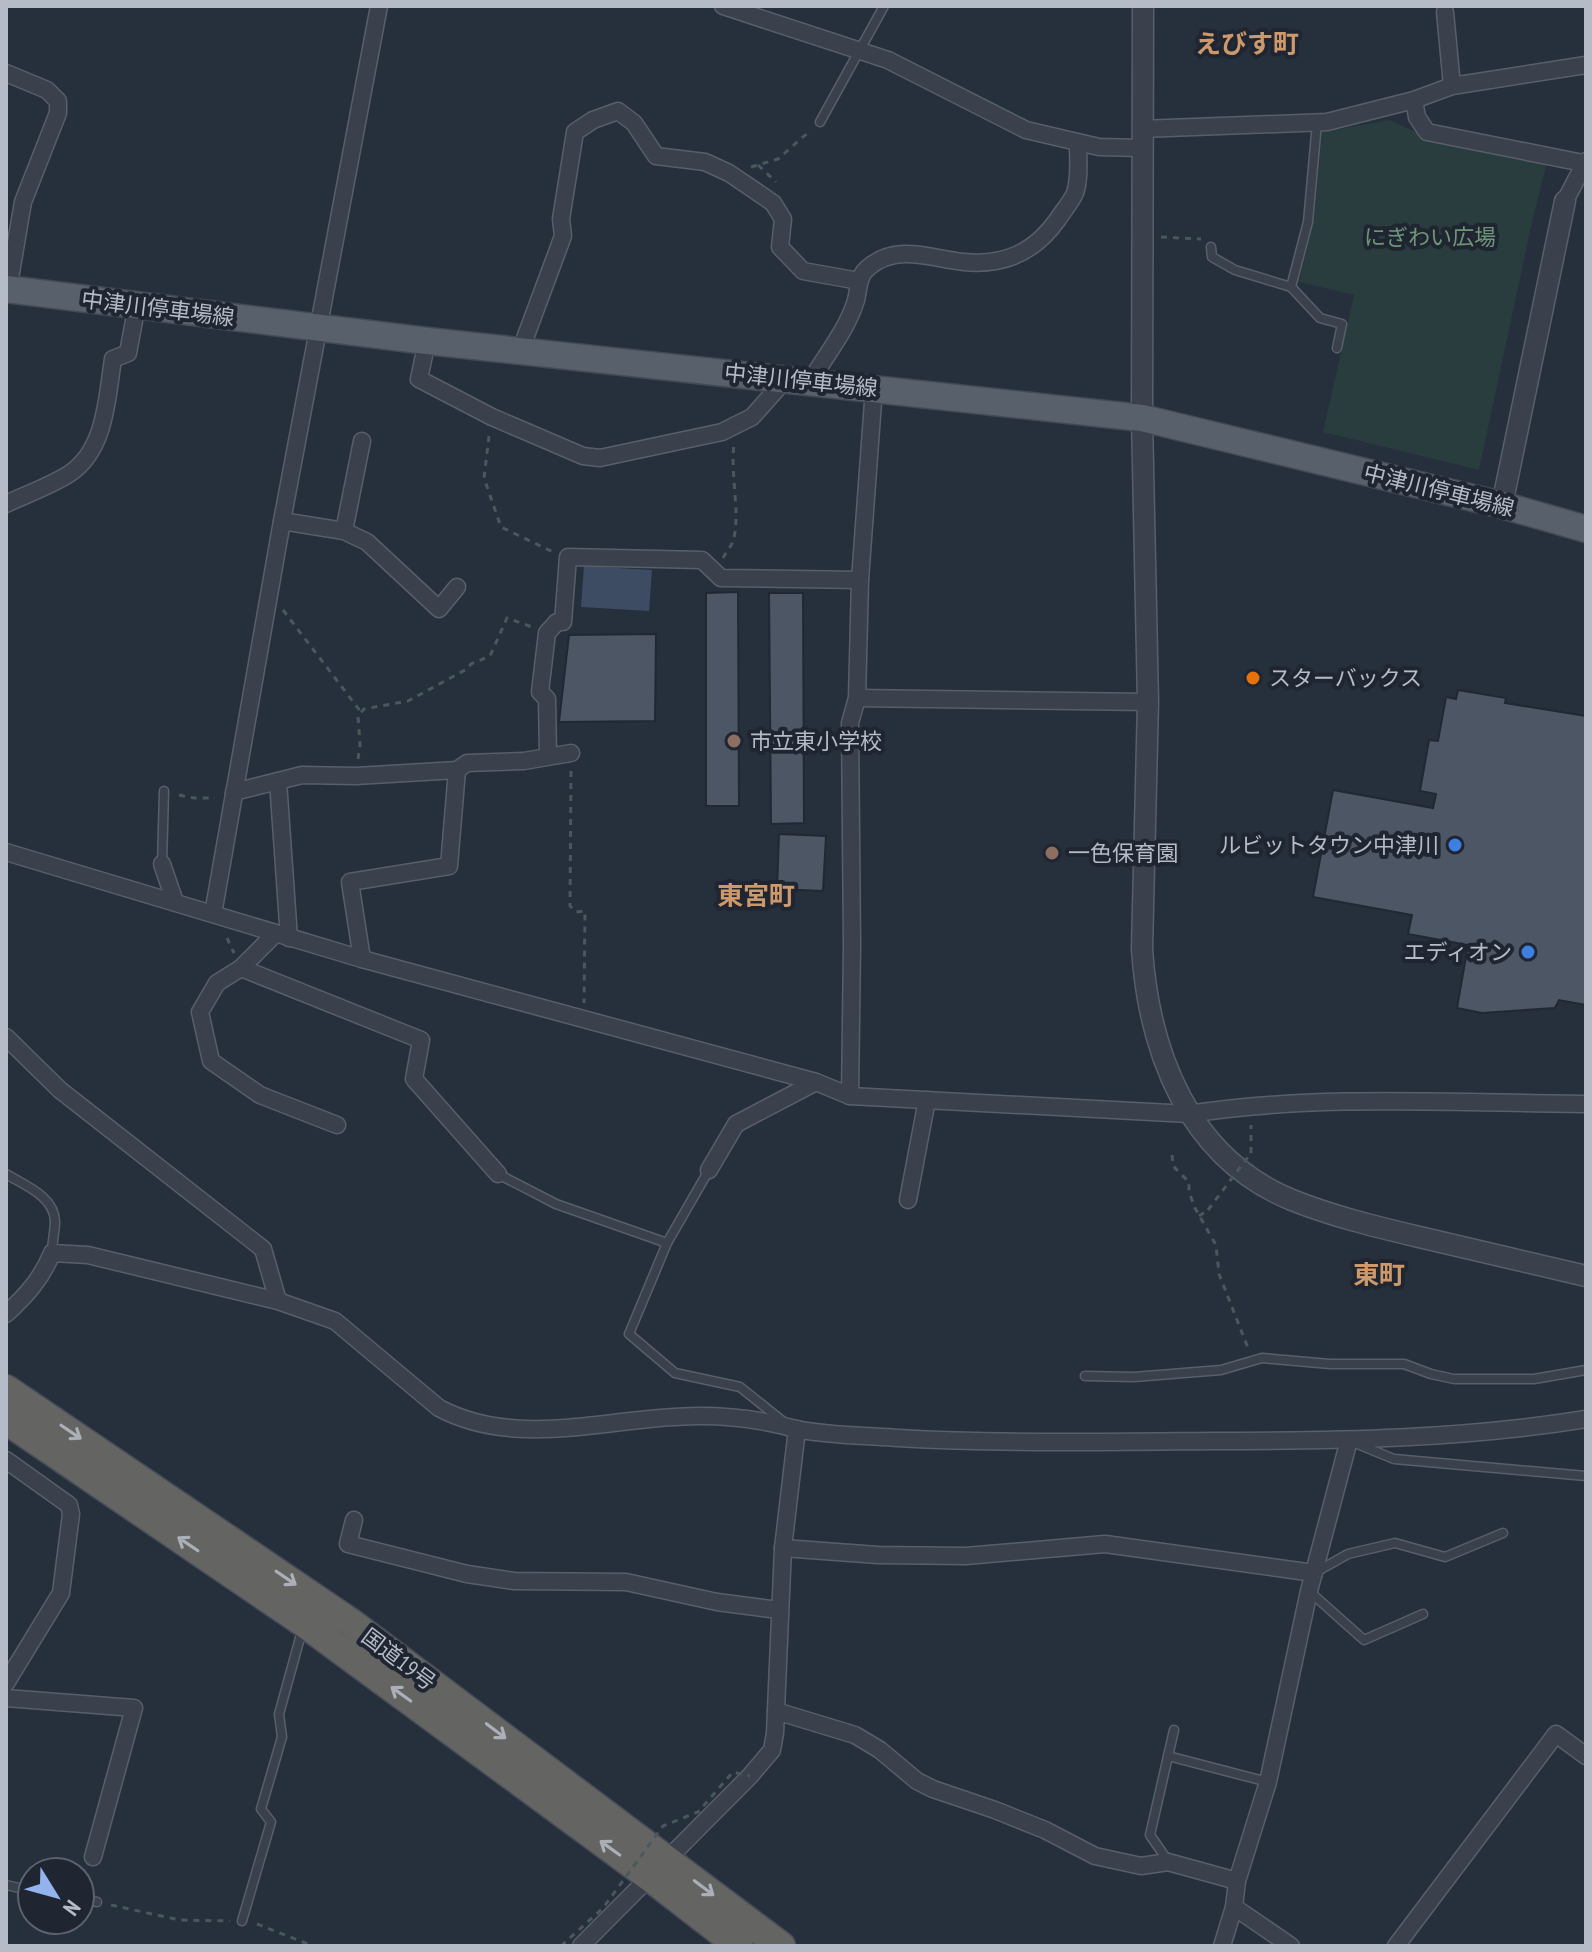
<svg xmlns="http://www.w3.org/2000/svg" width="1592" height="1952" font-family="'PT Sans Narrow','Noto Sans JP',sans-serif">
<rect width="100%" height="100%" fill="#262f3c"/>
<path fill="#293c3e" d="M1390 120 1422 135 1547 161 1531 227 1479 470 1323 432 1354 295 1299 282 1314 220 1322 132Z"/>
<path fill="#3d4c63" d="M584 566 652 570 649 611 581 607Z"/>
<g fill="#4c5664" stroke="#212833" stroke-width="2">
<path d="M738 592 739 806H706V593Z"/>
<path d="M769 593H803L804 823 771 824Z"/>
<path d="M656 634 655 721 559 722 569 635Z"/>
<path d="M1458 690 1506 698 1505 703 1586 716V1005L1559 1000 1555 1008 1482 1013 1457 1008 1468 945 1408 934 1412 915 1313 897 1333 790 1433 808 1436 794 1420 791 1429 740 1438 741 1446 697 1456 699Z"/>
<path d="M779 834 826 836 823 891 777 889Z"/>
</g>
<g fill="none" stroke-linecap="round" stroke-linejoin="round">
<g stroke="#585f6a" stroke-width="11">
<g id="service">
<path d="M820 122 884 6"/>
<path d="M1317 123 1308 222 1291 287 1320 318 1342 324 1337 348"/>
<path d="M1211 247 1212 257 1235 270 1291 287"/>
<path d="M162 864 164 791"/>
<path d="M709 1170 667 1243 629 1334 675 1373 740 1387 785 1423"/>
<path d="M6 1174C24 1185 54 1196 55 1221 55 1231 52 1242 52 1253"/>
<path d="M498 1174 556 1204 667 1243"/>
<path d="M1085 1376 1134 1377 1221 1370 1262 1358 1330 1364H1404L1431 1374 1454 1379H1534L1586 1370"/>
<path d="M1355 1443 1394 1459 1586 1476"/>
<path d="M1316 1572 1348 1554 1395 1543 1445 1557 1503 1533"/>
<path d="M1309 1591 1364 1640 1423 1614"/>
<path d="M1168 1756 1268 1782"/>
<path d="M1168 1861 1150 1835 1174 1730"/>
<path d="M6 1885 32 1891"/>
<path d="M80 1899 97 1902"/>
<path d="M242 1921 271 1822 261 1809 282 1737 279 1714 303 1627"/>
</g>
</g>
<g stroke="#585f6a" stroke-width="19">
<g id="minor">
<path d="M723 6 888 60 1026 130 1099 147 1141 148"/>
<path d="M1445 12 1452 86"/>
<path d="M6 73 47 90 58 101V113L23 202 8 290"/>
<path d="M1414 100 1417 117 1427 132 1583 163"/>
<path d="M1142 129 1327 122 1414 100 1452 86 1586 65"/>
<path d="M1565 201 1586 161"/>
<path d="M427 341 419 379 492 417 583 456 600 458 722 432 752 417 786 379"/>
<path d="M521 349 563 236 561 219 575 132 593 120 618 111 634 123 656 156 705 162 729 173 773 203 783 219 780 247 803 271 859 281"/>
<path d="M811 380C826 355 848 328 856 300 859 288 858 275 869 267 898 243 932 259 964 262 1005 266 1035 252 1058 219 1064 210 1071 202 1075 193 1080 179 1078 159 1078 144"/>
<path d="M6 504C27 494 50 486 69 474 106 450 107 397 113 359L128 353 137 305"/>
<path d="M282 521 344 531 367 542 439 609 457 587"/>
<path d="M344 531 362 441"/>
<path d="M857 698 1148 702"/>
<path d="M548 755 547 699 540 692 547 633 557 622H563L568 557 702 560 721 578 860 580"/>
<path d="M278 781 289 938"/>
<path d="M234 792 302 775 356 776 457 770 467 763 524 761 571 753"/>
<path d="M6 852 362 959 816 1082 850 1096 1189 1114C1319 1094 1454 1103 1586 1104"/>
<path d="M162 864 175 902"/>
<path d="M213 914 282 521 379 6"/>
<path d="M275 934 241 968 421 1040 414 1079 498 1174"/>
<path d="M362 959 350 882 449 866 457 770"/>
<path d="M241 968 217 983 200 1012 211 1061 260 1095 337 1125"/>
<path d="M6 1037 60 1090 263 1249 278 1301"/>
<path d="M850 1096 852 945 850 723 857 698 860 580 874 388"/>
<path d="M709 1170 736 1124 816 1082"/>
<path d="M908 1200 927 1100"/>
<path d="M6 1314C26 1296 42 1278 52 1253L88 1255 278 1301 335 1321 439 1408C520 1451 615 1415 701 1416 731 1416 767 1421 796 1429 822 1435 870 1436 898 1438 1003 1444 1108 1442 1213 1441 1337 1441 1463 1439 1586 1419"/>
<path d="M6 1460 69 1505 71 1514 61 1593 6 1683"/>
<path d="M354 1520 348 1544 467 1574 514 1581 626 1582 717 1602 778 1610"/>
<path d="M783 1548 878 1555 966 1556 1105 1544 1314 1573"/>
<path d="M6 1698 134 1708 93 1857"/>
<path d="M776 1711 855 1735 880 1750 917 1781 933 1789 995 1810 1045 1830 1095 1856 1141 1866 1168 1862 1237 1881"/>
<path d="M1234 1907 1291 1946"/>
<path d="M581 1946 750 1776 772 1750 775 1733 783 1548 797 1429"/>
<path d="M1222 1946 1234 1907 1237 1881 1268 1782 1309 1591 1349 1440"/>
<path d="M1396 1946 1556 1734 1586 1756"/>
</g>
</g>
<g stroke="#585f6a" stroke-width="23">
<g id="tertiary">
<path d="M1143 6 1142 418 1148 702 1142 949C1149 1053 1189 1158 1292 1200 1332 1216 1373 1226 1415 1236 1472 1249 1529 1263 1586 1276"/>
<path d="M1502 505 1565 201"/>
</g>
</g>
<g stroke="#434a55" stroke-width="29">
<path id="primary" d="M6 289 427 341 1142 418 1502 505 1586 529"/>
</g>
<g stroke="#454c57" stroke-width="31">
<g id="trunk">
<path d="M6 1389 350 1622 781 1946"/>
<path d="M6 1420 304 1623 651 1878 739 1946"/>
</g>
</g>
<g stroke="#48595c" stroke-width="3" stroke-dasharray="6 6" stroke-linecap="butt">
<path d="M758 165 776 182"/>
<path d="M751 167 778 159 811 130"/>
<path d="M1161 237 1201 239"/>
<path d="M489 436 484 478 501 527 553 552"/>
<path d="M723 558C726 552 731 547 733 541 741 517 730 473 734 445"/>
<path d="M283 610 361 712"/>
<path d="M358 759 360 745 358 716 364 709 408 701 467 669 471 664 490 656 507 618 532 627"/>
<path d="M571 771 570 906 576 912 585 911 584 1003"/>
<path d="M179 795 194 798H215"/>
<path d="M227 938 234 953"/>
<path d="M1251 1153V1125"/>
<path d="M1172 1155 1173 1166 1189 1182V1192L1195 1208 1216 1245 1219 1274 1248 1348"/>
<path d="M1199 1216 1208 1210"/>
<path d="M111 1905 180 1920 230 1921"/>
<path d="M257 1924 313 1946"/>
</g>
<use href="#service" stroke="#3a414c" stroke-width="8"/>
<use href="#minor" stroke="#3a414c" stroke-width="16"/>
<use href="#tertiary" stroke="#3a414c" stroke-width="20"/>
<use href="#primary" stroke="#58606c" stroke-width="26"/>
<use href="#trunk" stroke="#646462" stroke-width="28"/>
<g stroke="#48595c" stroke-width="3" stroke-dasharray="6 6" stroke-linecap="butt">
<path d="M1208 1210 1251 1153"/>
<path d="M561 1946 603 1908 663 1826 698 1812 733 1772 750 1776"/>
</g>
</g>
<defs><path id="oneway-shaft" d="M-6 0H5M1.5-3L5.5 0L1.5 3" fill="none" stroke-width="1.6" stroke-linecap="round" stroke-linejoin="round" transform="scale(2)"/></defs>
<g stroke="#aaafb8">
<use href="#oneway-shaft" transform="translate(71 1432) rotate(34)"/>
<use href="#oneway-shaft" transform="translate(188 1544) rotate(-146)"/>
<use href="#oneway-shaft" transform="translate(286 1578) rotate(34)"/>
<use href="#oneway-shaft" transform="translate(401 1694) rotate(-144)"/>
<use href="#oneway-shaft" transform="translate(496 1731) rotate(37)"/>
<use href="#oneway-shaft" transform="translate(610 1848) rotate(-144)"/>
<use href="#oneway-shaft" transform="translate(704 1888) rotate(37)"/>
</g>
<circle fill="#e8710a" stroke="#1f2631" stroke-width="3" cx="1253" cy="678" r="8"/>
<g fill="#8d6e63" stroke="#1f2631" stroke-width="3">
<circle cx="734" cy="741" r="8"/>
<circle cx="1052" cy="853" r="8"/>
</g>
<g fill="#3f7fe0" stroke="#1f2631" stroke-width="3">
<circle cx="1455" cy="845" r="8"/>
<circle cx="1528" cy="952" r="8"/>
</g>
<g text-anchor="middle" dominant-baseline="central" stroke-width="8" stroke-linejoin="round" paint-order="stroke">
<g font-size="22" fill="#6f9679" stroke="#1f2631">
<text x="1430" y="237">にぎわい広場</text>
</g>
<g font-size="22" fill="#b6bcc7" stroke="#1f2631">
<text transform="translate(158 308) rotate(7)">中津川停車場線</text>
<text transform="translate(801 380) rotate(6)">中津川停車場線</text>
<text transform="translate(1439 490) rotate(14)">中津川停車場線</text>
<text transform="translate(399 1659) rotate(37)">国道19号</text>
</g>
<g font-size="22" fill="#b6bcc7" stroke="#1f2631" text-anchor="start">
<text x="1269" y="678">スターバックス</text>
<text x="750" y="741">市立東小学校</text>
<text x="1439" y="845" text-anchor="end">ルビットタウン中津川</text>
<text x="1068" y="853">一色保育園</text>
<text x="1512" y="952" text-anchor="end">エディオン</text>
</g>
<g font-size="26" font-weight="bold" fill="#cc996c" stroke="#1f2631">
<text x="1247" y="43">えびす町</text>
<text x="756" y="895">東宮町</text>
<text x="1379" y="1274">東町</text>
</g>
</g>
<rect width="1592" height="1952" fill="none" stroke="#b6bcc7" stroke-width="16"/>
<g transform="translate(56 1896) rotate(127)"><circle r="38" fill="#1f2631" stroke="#5b626d" stroke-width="2"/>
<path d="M0-6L14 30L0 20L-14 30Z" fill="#93b3ef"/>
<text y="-12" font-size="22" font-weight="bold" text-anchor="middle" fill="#b6bcc7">N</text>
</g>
</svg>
